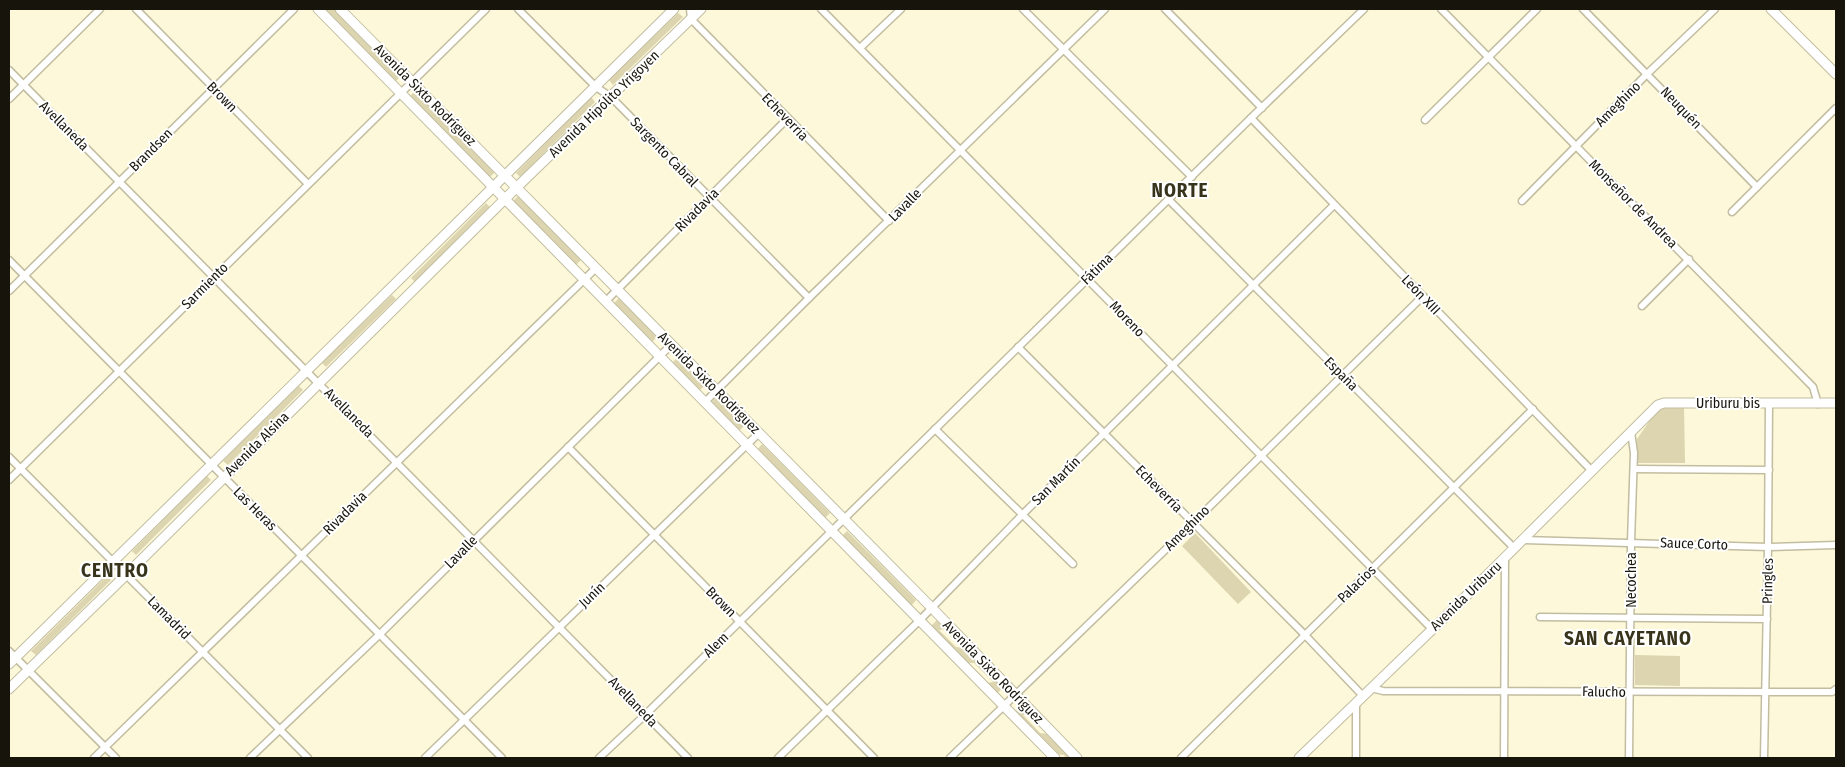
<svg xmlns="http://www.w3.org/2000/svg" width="1845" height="767" font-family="'Fira Sans Condensed',sans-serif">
<rect width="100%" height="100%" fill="#fdf8d9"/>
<g fill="#dcd5af">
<path d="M323 9H335L401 76 395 82Z"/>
<path d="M678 13 683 17 613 85 609 80Z"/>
<path d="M415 91 495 172 489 178 409 97Z"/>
<path d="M591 97 595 102 520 177 516 173Z"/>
<path d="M519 195 582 259 576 265 513 201Z"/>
<path d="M486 203 490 207 415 282 411 278Z"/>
<path d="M392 295 396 299 326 367 322 363Z"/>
<path d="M619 298 657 337 651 343 613 304Z"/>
<path d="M678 357 705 385 699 391 672 363Z"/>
<path d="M299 386 303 390 228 465 223 461Z"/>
<path d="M717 397 745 425 739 431 711 403Z"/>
<path d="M1664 407H1684L1685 463H1637V439L1653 416Z"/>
<path d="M762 444 830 513 824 519 757 450Z"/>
<path d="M207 476 211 480 136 555 132 551Z"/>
<path d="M847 531 916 600 911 606 841 537Z"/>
<path d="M1195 533 1251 592 1238 604 1182 546Z"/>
<path d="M107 576 111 580 36 655 31 651Z"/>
<path d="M937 620 946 629 939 630 956 647 964 648 1003 688 996 694 986 683 993 682 974 663H966L930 627Z"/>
<path d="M1635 655 1680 656V686L1635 685Z"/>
<path d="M1021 706 1030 715H1023L1040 733 1049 734 1072 758H1066L1064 755 1055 754 1014 713Z"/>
</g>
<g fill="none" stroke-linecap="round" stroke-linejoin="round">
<g stroke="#c2bda0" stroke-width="9">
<g id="minor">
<path d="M136 9 308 184"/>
<path d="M518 9 596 87 611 97 809 298"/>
<path d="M690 9 691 19 889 221"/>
<path d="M821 9 1432 629"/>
<path d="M1023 9 1192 177"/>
<path d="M1165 9 1262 108"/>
<path d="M1441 9 1813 387 1818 404"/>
<path d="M1583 9 1757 187"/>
<path d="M860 48 901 9"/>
<path d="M9 70 688 758"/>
<path d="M9 99 100 9"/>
<path d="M1251 118 1592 471"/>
<path d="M1425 120 1537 9"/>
<path d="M1169 200 1514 548"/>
<path d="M1522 201 1647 74 1715 9"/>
<path d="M1732 212 1836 108"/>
<path d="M9 260 502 758"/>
<path d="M9 291 294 9"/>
<path d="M606 301 787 119"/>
<path d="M1642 306 1689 259"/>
<path d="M1018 347 1305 635 1363 696"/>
<path d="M705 402 809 298 1105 9"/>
<path d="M935 429 1073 564"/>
<path d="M568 447 874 758"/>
<path d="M9 457 308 758"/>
<path d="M1634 469 1769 470"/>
<path d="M9 480 486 9"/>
<path d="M1521 540 1768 547 1836 545"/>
<path d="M1540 617 1767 619"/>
<path d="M9 651 116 758"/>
<path d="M1371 688 1383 691 1832 692 1836 689"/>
<path d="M1356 703V758"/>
<path d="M94 758 596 268"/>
<path d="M250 758 380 634 671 345"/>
<path d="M425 758 759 433"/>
<path d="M599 758 645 715 1251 118 1364 9"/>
<path d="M778 758 920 620 1022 515 1334 205"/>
<path d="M950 758 1193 523 1423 296"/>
<path d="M1181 758 1533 409"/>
<path d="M1504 758 1505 558"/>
<path d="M1629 758 1631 542 1634 453 1631 432"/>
<path d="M1764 758 1768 547 1769 403"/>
</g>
</g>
<g stroke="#c2bda0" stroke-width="11">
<g id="secondary">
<path d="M318 9 1055 758"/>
<path d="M340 9 932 608 1077 758"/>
<path d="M1771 9 1836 74"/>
<path d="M9 664 674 9"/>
<path d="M9 689 126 575 517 187 701 9"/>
<path d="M1299 758 1441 621 1658 405 1664 403H1836"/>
</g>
</g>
<use href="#minor" stroke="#fff" stroke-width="6"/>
<use href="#secondary" stroke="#fff" stroke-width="9"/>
</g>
<g text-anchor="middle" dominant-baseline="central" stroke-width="4" stroke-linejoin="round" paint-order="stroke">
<g font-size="14" fill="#17150b" stroke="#fff">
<text transform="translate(425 95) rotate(45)">Avenida Sixto Rodríguez</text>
<text transform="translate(222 97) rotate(45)">Brown</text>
<text transform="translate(604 104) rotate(-44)">Avenida Hipólito Yrigoyen</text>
<text transform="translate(1618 104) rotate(-45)">Ameghino</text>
<text transform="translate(1681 108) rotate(46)">Neuquén</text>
<text transform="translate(785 117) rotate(46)">Echeverría</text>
<text transform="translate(64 126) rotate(45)">Avellaneda</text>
<text transform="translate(151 150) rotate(-45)">Brandsen</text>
<text transform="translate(664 152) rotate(46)">Sargento Cabral</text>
<text transform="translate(1633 204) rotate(45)">Monseñor de Andrea</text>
<text transform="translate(905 205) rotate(-45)">Lavalle</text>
<text transform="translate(697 210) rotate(-45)">Rivadavia</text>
<text transform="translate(1097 269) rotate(-44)">Fátima</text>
<text transform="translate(205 286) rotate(-45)">Sarmiento</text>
<text transform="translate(1421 295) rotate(46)">León XIII</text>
<text transform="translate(1127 319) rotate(46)">Moreno</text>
<text transform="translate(1341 374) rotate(45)">España</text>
<text transform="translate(709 383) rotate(45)">Avenida Sixto Rodríguez</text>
<text x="1728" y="403">Uriburu bis</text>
<text transform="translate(349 413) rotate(45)">Avellaneda</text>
<text transform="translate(257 444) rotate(-45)">Avenida Alsina</text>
<text transform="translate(1056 481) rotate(-45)">San Martín</text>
<text transform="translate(1159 489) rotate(45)">Echeverría</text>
<text transform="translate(255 509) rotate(45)">Las Heras</text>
<text transform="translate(345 513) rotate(-45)">Rivadavia</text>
<text transform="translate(1187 528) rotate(-45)">Ameghino</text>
<text transform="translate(1694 544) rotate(2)">Sauce Corto</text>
<text transform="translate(461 552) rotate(-45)">Lavalle</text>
<text transform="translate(1631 580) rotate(-90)">Necochea</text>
<text transform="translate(1768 581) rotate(-89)">Pringles</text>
<text transform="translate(1357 584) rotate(-44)">Palacios</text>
<text transform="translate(592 595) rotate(-44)">Junín</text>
<text transform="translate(1466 596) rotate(-44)">Avenida Uriburu</text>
<text transform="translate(721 602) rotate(45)">Brown</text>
<text transform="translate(169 618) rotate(45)">Lamadrid</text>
<text transform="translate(716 645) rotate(-45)">Alem</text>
<text transform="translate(993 672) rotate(46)">Avenida Sixto Rodríguez</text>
<text transform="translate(1604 692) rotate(1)">Falucho</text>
<text transform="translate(633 702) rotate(46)">Avellaneda</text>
</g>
<g font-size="19" font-weight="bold" letter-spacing="1" fill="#38331b" stroke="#fff">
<text x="1180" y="190">NORTE</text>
<text x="115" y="570">CENTRO</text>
<text x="1628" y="638">SAN CAYETANO</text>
</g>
</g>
<rect width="1845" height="767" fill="none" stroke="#17150b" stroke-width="20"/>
</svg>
